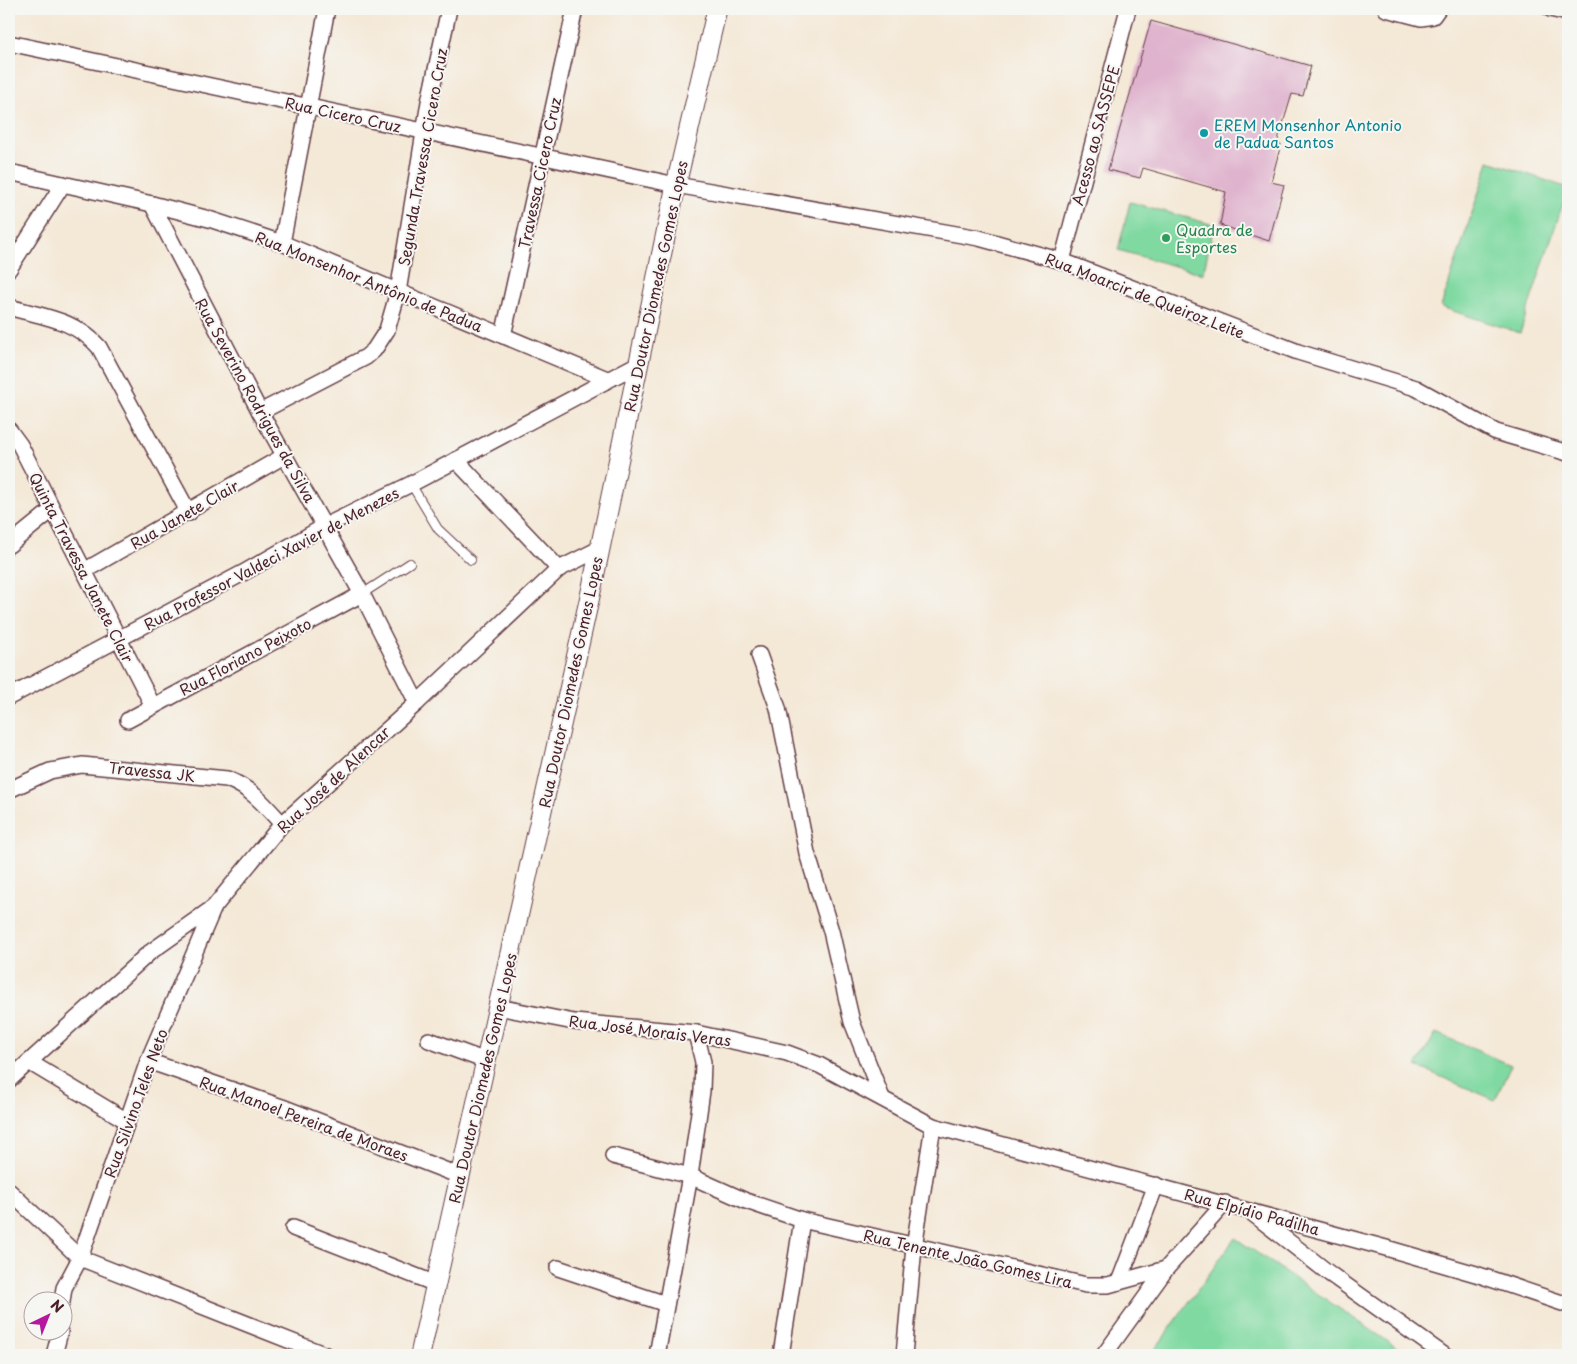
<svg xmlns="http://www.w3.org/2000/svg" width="1577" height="1364" font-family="'Playpen Sans',sans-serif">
<rect width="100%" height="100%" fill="#f6f6f2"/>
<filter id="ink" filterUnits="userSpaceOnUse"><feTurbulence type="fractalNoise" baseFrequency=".02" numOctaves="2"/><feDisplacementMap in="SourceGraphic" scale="10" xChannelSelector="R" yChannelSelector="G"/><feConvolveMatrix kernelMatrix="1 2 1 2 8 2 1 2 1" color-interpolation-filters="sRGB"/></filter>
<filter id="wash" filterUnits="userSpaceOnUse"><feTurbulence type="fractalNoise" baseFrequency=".0096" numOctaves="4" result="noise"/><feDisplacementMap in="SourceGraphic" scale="20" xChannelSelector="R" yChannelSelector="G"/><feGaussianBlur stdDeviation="1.12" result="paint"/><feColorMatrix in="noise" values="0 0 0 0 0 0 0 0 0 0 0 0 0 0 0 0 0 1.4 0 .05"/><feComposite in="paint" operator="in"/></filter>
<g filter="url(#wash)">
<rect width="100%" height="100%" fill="#f4e8d6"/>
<g fill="#7fd9a0" stroke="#647c66">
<path d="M1489 161 1568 188 1520 333 1441 307Z"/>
<path d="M1130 202 1214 225 1203 274 1118 250Z"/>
<path d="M1436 1033 1511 1065 1495 1100 1416 1066Z"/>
<path d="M1235 1238 1408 1355H1151Z"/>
</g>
<g id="blocks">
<path fill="#dfb3cd" d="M1151 21 1311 66 1303 96 1292 94 1277 143 1281 144 1271 182 1284 185 1269 241 1220 225 1226 192 1143 168 1140 178 1108 170Z"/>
</g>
</g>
<g filter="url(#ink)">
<use href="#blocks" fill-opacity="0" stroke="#643d45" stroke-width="1"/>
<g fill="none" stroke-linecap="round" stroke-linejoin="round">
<g stroke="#643d45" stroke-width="10">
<g id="service">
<path d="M411 484 438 529 471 560"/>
<path d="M362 594 410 563"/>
</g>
</g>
<g stroke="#643d45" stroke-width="18">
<g id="minor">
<path d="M1386 9 1421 18 1433 16 1438 9"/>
<path d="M1550 9 1568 13"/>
<path d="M9 43 676 185 979 238 1062 261 1298 352 1416 388 1496 432 1568 453"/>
<path d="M9 172 152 204 209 219 282 243 607 379"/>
<path d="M152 204 260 412 362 594 417 703"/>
<path d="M282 243 327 9"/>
<path d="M1062 261 1128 9"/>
<path d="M9 269 63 184"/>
<path d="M9 307C43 317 74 319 99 347L189 513"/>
<path d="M503 336 575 9"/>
<path d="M260 412 366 357 374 350 387 330 398 292 429 102 449 9"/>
<path d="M9 430 20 445 153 706"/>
<path d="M456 460 559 569"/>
<path d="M9 545 52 510"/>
<path d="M84 571 284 456"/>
<path d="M759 655 778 708 807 853 831 931 852 1022 882 1098"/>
<path d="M9 697 243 573 325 526 411 484 640 363"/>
<path d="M128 720 362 594"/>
<path d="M9 790 50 771 82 765 227 779C251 788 265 805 282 824"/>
<path d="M498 1007 574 1022 696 1033 787 1053 819 1065 933 1126 1386 1248 1476 1274 1568 1305"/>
<path d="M429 1040 486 1061"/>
<path d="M148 1061 282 1107 460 1176"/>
<path d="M29 1062 127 1121"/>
<path d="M9 1080 149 953 214 907 282 824 417 703 559 569 599 549"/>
<path d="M613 1156 690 1176 746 1201 802 1220 1086 1285H1108L1166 1269"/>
<path d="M9 1191 80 1258 326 1355"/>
<path d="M1252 1213 1330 1274 1444 1355"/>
<path d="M293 1228 436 1284"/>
<path d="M558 1268 666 1304"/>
<path d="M1119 1282 1156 1185"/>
<path d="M62 1302 64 1288 80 1258 148 1061 214 907"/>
<path d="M54 1355 60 1332"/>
<path d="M657 1355 690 1176 702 1091 703 1062 696 1033"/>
<path d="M781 1355 802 1220"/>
<path d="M904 1355 914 1247 933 1126"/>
<path d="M1104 1355 1166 1269 1225 1203"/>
</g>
</g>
<g stroke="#643d45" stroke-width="21">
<path id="tertiary" d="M420 1355 592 587 676 185 717 9"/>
</g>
<use href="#service" stroke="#fff" stroke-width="8"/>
<use href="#minor" stroke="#fff" stroke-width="15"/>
<use href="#tertiary" stroke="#fff" stroke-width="19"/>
</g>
</g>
<circle fill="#0f9aa8" stroke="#f6f6f2" stroke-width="2" cx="1204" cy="133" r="5"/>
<circle fill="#2e9e5b" stroke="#f6f6f2" stroke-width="2" cx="1166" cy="238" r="5"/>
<g text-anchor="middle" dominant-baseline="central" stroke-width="4" stroke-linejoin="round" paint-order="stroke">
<g font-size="15" fill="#4a1f2b" stroke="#f6f6f2">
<text transform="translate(343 114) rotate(12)">Rua Cicero Cruz</text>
<text transform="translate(1095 135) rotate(-75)">Acesso ao SASSEPE</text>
<text transform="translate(422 157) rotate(-80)">Segunda Travessa Cicero Cruz</text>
<text transform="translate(539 173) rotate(-78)">Travessa Cicero Cruz</text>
<text transform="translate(369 281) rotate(22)">Rua Monsenhor Antônio de Padua</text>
<text transform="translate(655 286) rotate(-78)">Rua Doutor Diomedes Gomes Lopes</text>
<text transform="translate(1145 295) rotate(21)">Rua Moarcir de Queiroz Leite</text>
<text transform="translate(256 400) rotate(61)">Rua Severino Rodrigues da Silva</text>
<text transform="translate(184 514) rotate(-30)">Rua Janete Clair</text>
<text transform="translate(271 558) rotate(-28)">Rua Professor Valdeci Xavier de Menezes</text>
<text transform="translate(82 567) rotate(63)">Quinta Travessa Janete Clair</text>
<text transform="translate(245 656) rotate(-28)">Rua Floriano Peixoto</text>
<text transform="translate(570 682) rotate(-78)">Rua Doutor Diomedes Gomes Lopes</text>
<text transform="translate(152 771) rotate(6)">Travessa JK</text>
<text transform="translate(333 779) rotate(-43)">Rua José de Alencar</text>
<text transform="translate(650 1030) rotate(7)">Rua José Morais Veras</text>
<text transform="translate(482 1078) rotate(-77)">Rua Doutor Diomedes Gomes Lopes</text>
<text transform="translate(135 1103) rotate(-70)">Rua Silvino Teles Neto</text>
<text transform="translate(304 1118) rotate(20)">Rua Manoel Pereira de Moraes</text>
<text transform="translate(1252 1211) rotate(15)">Rua Elpídio Padilha</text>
<text transform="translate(968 1258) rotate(13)">Rua Tenente João Gomes Lira</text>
</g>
<g font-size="15" fill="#0d838f" stroke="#f6f6f2" text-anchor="start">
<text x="1214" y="124">EREM Monsenhor Antonio<tspan x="1214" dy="17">de Padua Santos</tspan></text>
</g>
<g font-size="15" fill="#27864d" stroke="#f6f6f2" text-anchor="start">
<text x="1176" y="229">Quadra de<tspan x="1176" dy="17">Esportes</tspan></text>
</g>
</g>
<rect width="1577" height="1364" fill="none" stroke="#f6f6f2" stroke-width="30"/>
<g transform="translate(48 1316) rotate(43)"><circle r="24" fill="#f6f6f2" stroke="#b1a0a2"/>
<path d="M0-4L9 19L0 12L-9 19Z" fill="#b5179e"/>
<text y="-8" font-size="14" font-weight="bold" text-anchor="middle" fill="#4a1f2b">N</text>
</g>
</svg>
